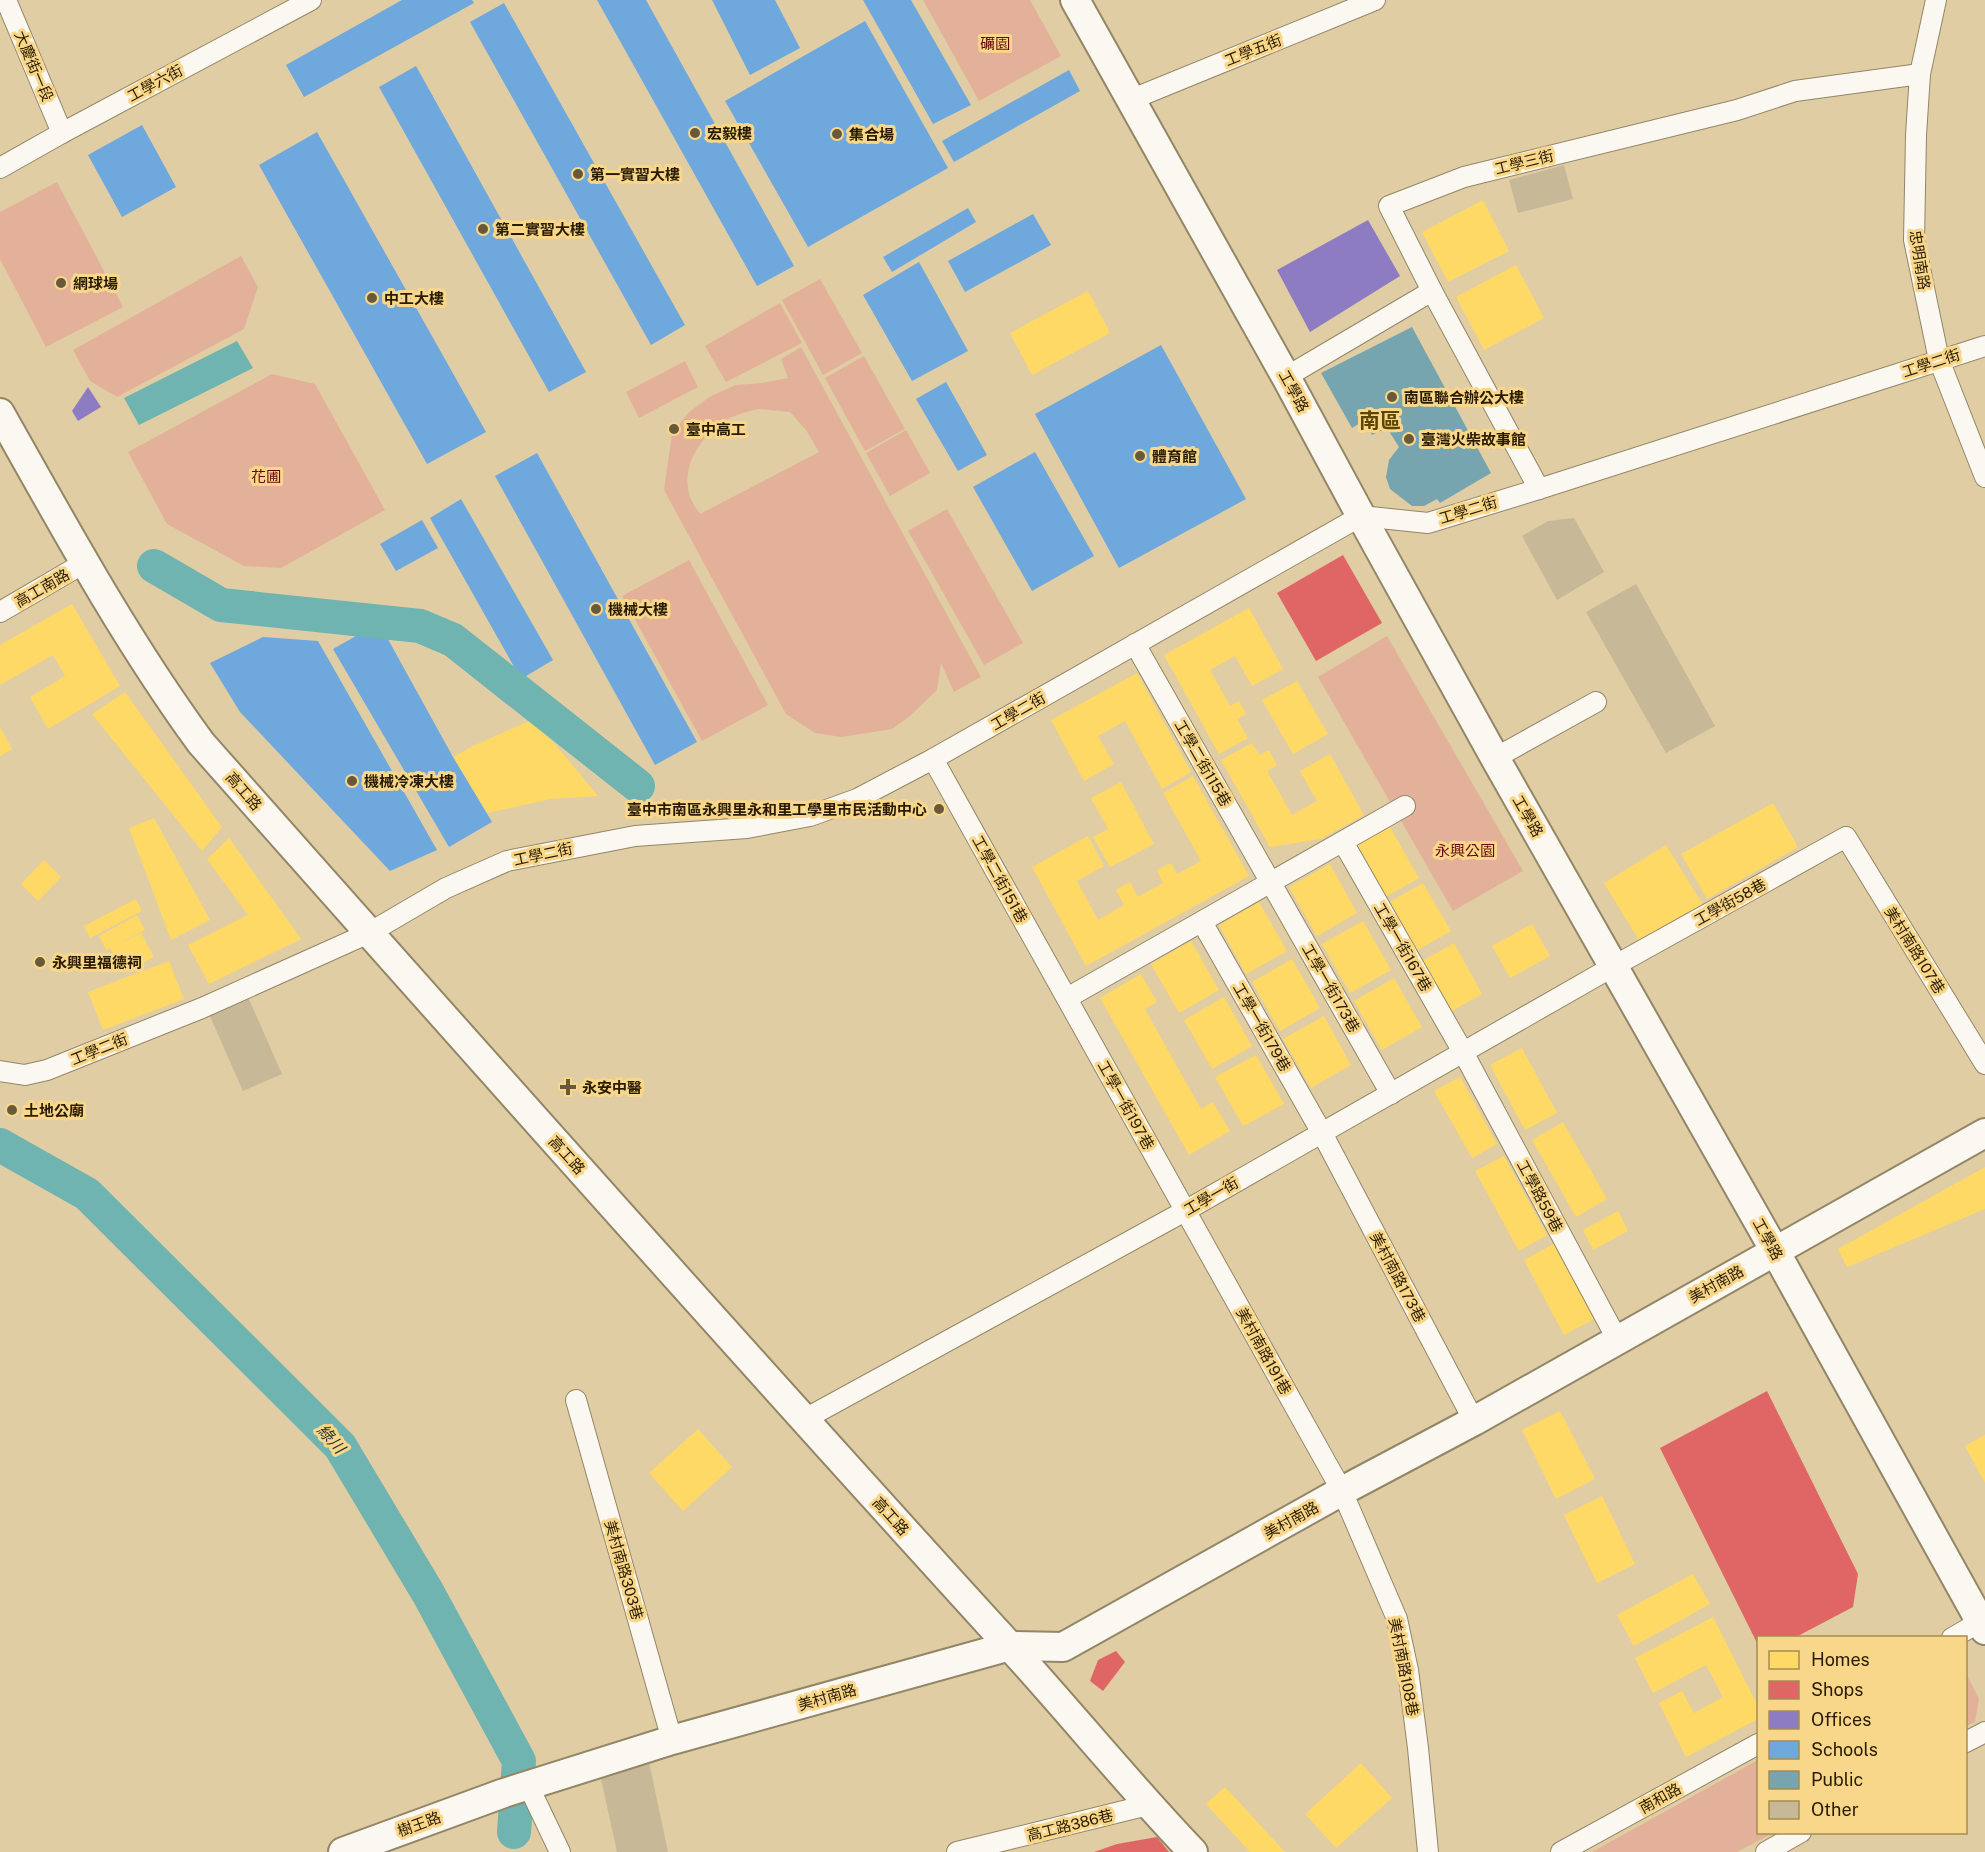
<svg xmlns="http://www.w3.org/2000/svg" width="1985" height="1852" font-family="'Public Sans','Noto Sans TC',sans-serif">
<rect width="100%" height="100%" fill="#e0cda3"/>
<g fill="#e3b199" fill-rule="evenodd">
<path d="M923 0H1030L1061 56 979 101Z"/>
<path d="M57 182 123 307 46 347 0 259V212Z"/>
<path d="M241 256 258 287 244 329 117 397 90 381 73 350Z"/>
<path d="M820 279 862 353 823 375 782 300Z"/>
<path d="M780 303 802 343 726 382 705 346Z"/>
<path d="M801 347 981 677 954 692 941 663 937 690 910 716 892 729 842 737 815 733 786 714 664 490 672 434 689 412 711 396 736 385 762 383 788 378 781 359ZM759 409 790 412 806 430 819 452 700 514C696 508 690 500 689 493 681 462 705 430 732 417 741 413 750 411 759 409Z"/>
<path d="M864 356 905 429 865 451 825 378Z"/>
<path d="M685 361 698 387 639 418 626 392Z"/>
<path d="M272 374 315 384 385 510 281 568 244 566 167 524 128 452Z"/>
<path d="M906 430 930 473 890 496 866 453Z"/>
<path d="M947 509 1023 643 984 665 908 531Z"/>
<path d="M689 560 768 705 702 741 622 596Z"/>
<path d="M1387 636 1523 871 1453 911 1318 677Z"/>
<path d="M1966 1673 1979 1699 1975 1722 1966 1726Z"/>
<path d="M1758 1760V1832L1773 1833 1737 1852H1592Z"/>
</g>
<path fill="#6fb4b0" d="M237 341 253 368 139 425 124 398Z"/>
<g fill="#ffd966">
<path d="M1483 200 1509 251 1448 282 1422 232Z"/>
<path d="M1516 265 1544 318 1484 350 1456 297Z"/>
<path d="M1088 291 1110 333 1032 375 1010 333Z"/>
<path d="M72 604 120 686 48 729 30 697 65 676 53 655 0 685V645Z"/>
<path d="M1249 608 1283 669 1252 686 1235 656 1210 670 1230 706 1239 701 1246 714 1237 719 1248 738 1219 754 1164 655Z"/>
<path d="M1137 673 1191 772 1162 789 1125 721 1098 736 1114 764 1084 781 1051 720Z"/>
<path d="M1297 681 1328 734 1293 754 1262 700Z"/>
<path d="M125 692 222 827 202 851 92 714Z"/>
<path d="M534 719 598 796 551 799 487 813 453 757 473 746Z"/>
<path d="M0 727 12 749 0 756Z"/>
<path d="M1252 743 1259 755 1269 750 1277 765 1267 771 1292 815 1317 801 1300 771 1330 754 1364 815 1321 839 1270 847 1221 760Z"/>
<path d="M1193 776 1249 876 1086 966 1032 867 1088 836 1104 866 1077 881 1098 920 1124 905 1116 890 1130 882 1138 897 1163 883 1157 870 1171 863 1177 874 1201 861 1163 793Z"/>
<path d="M1121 782 1154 844 1110 867 1093 837 1108 829 1091 798Z"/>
<path d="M1773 803 1798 847 1707 899 1681 854Z"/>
<path d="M154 818 210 920 171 940 129 828Z"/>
<path d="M1390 827 1419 878 1384 898 1355 846Z"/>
<path d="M229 838 301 939 209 984 188 945 248 915 207 859Z"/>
<path d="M1666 845 1705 908 1643 947 1604 883Z"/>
<path d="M44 860 61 877 38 901 21 884Z"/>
<path d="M1330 864 1357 913 1317 936 1289 887Z"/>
<path d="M1423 883 1451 931 1416 951 1388 903Z"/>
<path d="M136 899 142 911 90 938 84 926Z"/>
<path d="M1259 902 1287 951 1246 974 1219 925Z"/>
<path d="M137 915 145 930 112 947 141 933 154 957 123 973 110 948 106 950 99 936Z"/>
<path d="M1363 921 1391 970 1350 993 1322 944Z"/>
<path d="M1532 924 1550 956 1510 978 1492 946Z"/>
<path d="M1191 941 1219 990 1179 1013 1151 964Z"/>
<path d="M1454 943 1482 994 1450 1012 1422 961Z"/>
<path d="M1292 959 1320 1008 1280 1031 1252 982Z"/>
<path d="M169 961 184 999 103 1030 88 992Z"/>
<path d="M1141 974 1157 1002 1145 1009 1188 1086 1201 1109 1213 1102 1230 1131 1189 1155 1100 998Z"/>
<path d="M1394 978 1422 1027 1382 1050 1354 1001Z"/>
<path d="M1224 997 1252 1046 1212 1069 1184 1020Z"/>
<path d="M1324 1016 1351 1065 1311 1088 1283 1039Z"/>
<path d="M1522 1048 1557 1113 1525 1130 1490 1065Z"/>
<path d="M1256 1055 1284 1104 1243 1126 1215 1077Z"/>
<path d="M1460 1077 1497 1144 1472 1158 1434 1091Z"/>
<path d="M1563 1122 1607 1199 1576 1217 1532 1140Z"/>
<path d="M1504 1156 1547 1235 1519 1251 1475 1171Z"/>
<path d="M1985 1167V1209L1847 1267 1838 1249Z"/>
<path d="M1618 1211 1628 1231 1593 1250 1583 1230Z"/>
<path d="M1554 1244 1594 1319 1564 1335 1524 1260Z"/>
<path d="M1560 1411 1595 1479 1556 1499 1522 1430Z"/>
<path d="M698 1429 732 1467 683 1511 649 1473Z"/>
<path d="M1985 1435V1483L1965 1446Z"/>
<path d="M1602 1496 1635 1564 1597 1583 1564 1515Z"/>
<path d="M1693 1574 1710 1604 1634 1646 1617 1615Z"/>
<path d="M1713 1617 1758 1706V1719L1686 1757 1659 1703 1682 1691 1694 1713 1723 1697 1706 1665 1653 1693 1635 1658Z"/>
<path d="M1361 1763 1392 1798 1336 1848 1305 1814Z"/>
<path d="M1225 1787 1285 1852H1250L1206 1804Z"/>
</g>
<g fill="#e06666">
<path d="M1343 555 1382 623 1316 661 1277 593Z"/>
<path d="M1767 1391 1858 1574 1853 1607 1794 1638H1758V1645L1660 1448Z"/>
<path d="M1116 1651 1125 1662 1103 1691 1090 1681 1098 1660Z"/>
<path d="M1157 1837 1169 1852H1094L1117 1844Z"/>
</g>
<g fill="#8e7cc3">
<path d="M1368 220 1400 276 1310 332 1277 270Z"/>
<path d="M88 387 101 407 78 421 72 411Z"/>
</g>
<g fill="#6fa8dc">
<path d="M402 0H472L474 3 304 97 286 65Z"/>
<path d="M597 0H646L794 266 757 286Z"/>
<path d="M712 0H775L800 48 750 75Z"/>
<path d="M863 0H911L971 105 933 124Z"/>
<path d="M504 3 685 325 651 345 470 22Z"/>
<path d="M865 21 948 168 808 247 725 101Z"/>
<path d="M416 66 586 372 549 392 379 87Z"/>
<path d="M1069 70 1080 91 954 162 942 141Z"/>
<path d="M142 125 176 187 122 217 88 155Z"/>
<path d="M317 132 486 432 427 464 259 165Z"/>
<path d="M968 208 976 222 892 272 883 257Z"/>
<path d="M1033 214 1051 245 965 292 948 261Z"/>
<path d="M919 262 968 351 912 381 863 295Z"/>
<path d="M1161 345 1246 499 1119 568 1035 414Z"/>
<path d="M946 382 987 455 958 471 916 399Z"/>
<path d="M1035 452 1094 556 1032 591 973 487Z"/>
<path d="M537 453 697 742 655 765 495 476Z"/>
<path d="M461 499 553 660 521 679 430 518Z"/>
<path d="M422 520 438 548 396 571 380 544Z"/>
<path d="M379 623 453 757 492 822 449 847 333 649Z"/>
<path d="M263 637 318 641 437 850 390 871 240 712 210 663Z"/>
</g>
<path fill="#76a5af" d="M1412 327 1491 473 1440 503 1437 499 1424 506H1412L1390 489 1386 477 1389 460 1399 447 1387 428 1372 435 1365 420 1352 428 1321 373Z"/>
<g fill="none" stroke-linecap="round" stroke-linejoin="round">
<g stroke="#6fb4b0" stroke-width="34">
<path d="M154 566 221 605 420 626 453 640 638 786"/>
<path d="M0 1145 87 1194 340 1446 428 1593 519 1761 514 1832"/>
</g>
</g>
<g fill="#c7b897">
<path d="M1564 165 1573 199 1518 213 1509 180Z"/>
<path d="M1574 518 1604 572 1557 600 1522 536 1548 521Z"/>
<path d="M1636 584 1715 726 1666 753 1586 612Z"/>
<path d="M248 997 282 1074 243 1091 209 1014Z"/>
<path d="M649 1762 668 1852H617L600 1774Z"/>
</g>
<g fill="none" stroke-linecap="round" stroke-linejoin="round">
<g stroke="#938667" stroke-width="22">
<g id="street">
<path d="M6 0 62 133"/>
<path d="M1936 0 1920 74 1916 135 1914 240 1939 360 1985 477"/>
<path d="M1130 100 1375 0"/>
<path d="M0 168 62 133 311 0"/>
<path d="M1286 377 1432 291"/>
<path d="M1539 489 1432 291 1389 206 1464 177 1737 110 1795 91 1920 74"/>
<path d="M0 612 84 563"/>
<path d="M1135 644 1391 1094"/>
<path d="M1495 758 1596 702"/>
<path d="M933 759 1342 1491 1397 1619 1408 1670 1418 1748 1428 1852"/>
<path d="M1343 842 1463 1052 1617 1339"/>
<path d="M1202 922 1322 1133 1474 1421"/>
<path d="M1067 998 1405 806"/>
<path d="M0 1071 25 1075 47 1070 202 1008 369 933 446 888 507 861 635 836 747 828 810 816 857 799 933 759 1361 516 1428 523 1539 489 1985 346"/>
<path d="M576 1400 672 1740"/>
<path d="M803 1420 1185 1211 1614 966 1846 837 1985 1064"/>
<path d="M1952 1638 1985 1619"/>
<path d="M1966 1742 1985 1732"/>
<path d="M528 1785 560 1852"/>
<path d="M957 1852 1148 1805"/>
<path d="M1561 1852 1758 1744"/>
<path d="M1766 1852 1801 1832"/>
</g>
</g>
<g stroke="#938667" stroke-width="32">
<g id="secondary">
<path d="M1075 0 1286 377 1361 516 1495 758 1775 1251 1985 1630"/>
<path d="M0 413C63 525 125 639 201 743 464 1040 727 1336 994 1629 1062 1702 1124 1780 1193 1852"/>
<path d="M343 1852 504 1793 672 1740 1010 1646 1063 1647 1342 1491 1474 1421 1985 1133"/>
</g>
</g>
<use href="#street" stroke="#faf8f1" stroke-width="20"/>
<use href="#secondary" stroke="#faf8f1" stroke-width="28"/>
</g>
<g fill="#685939" stroke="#f9d78a" stroke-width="2">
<circle cx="695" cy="133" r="6"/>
<circle cx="837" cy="134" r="6"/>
<circle cx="578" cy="174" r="6"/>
<circle cx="483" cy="229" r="6"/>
<circle cx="61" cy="283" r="6"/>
<circle cx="372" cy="298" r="6"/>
<circle cx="1392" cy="397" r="6"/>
<circle cx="674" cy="429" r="6"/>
<circle cx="1409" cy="439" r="6"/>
<circle cx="1140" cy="456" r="6"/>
<circle cx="596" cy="609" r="6"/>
<circle cx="352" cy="781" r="6"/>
<circle cx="939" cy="809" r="6"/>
<circle cx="40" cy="962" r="6"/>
<path d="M565 1078h6v6h6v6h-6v6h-6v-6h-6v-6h6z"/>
<circle cx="12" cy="1110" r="6"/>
</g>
<g text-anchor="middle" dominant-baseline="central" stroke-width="6" stroke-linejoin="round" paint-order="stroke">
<g font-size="15" fill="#67070c" stroke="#f9d78a">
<text x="995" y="43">礪園</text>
<text x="266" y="476">花圃</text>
<text x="1465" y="850">永興公園</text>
</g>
<g font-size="15" fill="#281b00" stroke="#f9d78a">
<text transform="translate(1253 50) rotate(-22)">工學五街</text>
<text transform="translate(34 66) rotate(67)">大慶街一段</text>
<text transform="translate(155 83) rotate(-28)">工學六街</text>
<text transform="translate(1524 162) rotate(-14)">工學三街</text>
<text transform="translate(1920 260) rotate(81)">忠明南路</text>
<text transform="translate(1931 363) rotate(-18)">工學二街</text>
<text transform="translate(1294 391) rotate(61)">工學路</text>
<text transform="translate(1468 510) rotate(-17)">工學二街</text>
<text transform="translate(42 588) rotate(-30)">高工南路</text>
<text transform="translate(1018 711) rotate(-30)">工學二街</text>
<text transform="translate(1203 763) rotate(60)">工學二街115巷</text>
<text transform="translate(244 791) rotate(49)">高工路</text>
<text transform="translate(1528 816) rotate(60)">工學路</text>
<text transform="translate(543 854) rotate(-12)">工學二街</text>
<text transform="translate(1000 879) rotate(61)">工學二街151巷</text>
<text transform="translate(1730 902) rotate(-29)">工學街58巷</text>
<text transform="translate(1403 947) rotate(60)">工學一街167巷</text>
<text transform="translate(1915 950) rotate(58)">美村南路107巷</text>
<text transform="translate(1331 988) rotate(60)">工學一街173巷</text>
<text transform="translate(1262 1027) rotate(60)">工學一街179巷</text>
<text transform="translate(99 1049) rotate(-22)">工學二街</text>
<text transform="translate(1126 1105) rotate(61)">工學一街197巷</text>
<text transform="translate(567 1155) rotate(48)">高工路</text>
<text transform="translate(1211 1196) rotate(-30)">工學一街</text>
<text transform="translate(1540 1196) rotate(62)">工學路59巷</text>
<text transform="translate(1768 1239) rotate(61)">工學路</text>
<text transform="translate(1398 1277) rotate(62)">美村南路173巷</text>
<text transform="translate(1716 1284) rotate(-29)">美村南路</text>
<text transform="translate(1264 1351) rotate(61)">美村南路191巷</text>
<text transform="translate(891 1516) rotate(48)">高工路</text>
<text transform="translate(1291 1520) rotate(-29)">美村南路</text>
<text transform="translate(624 1570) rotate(74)">美村南路303巷</text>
<text transform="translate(1404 1667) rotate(79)">美村南路108巷</text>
<text transform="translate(827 1697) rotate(-16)">美村南路</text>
<text transform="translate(1660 1798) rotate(-29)">南和路</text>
<text transform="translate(419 1824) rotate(-20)">樹王路</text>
<text transform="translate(1070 1825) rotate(-14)">高工路386巷</text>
</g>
<g font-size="15" font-weight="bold" fill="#281b00" stroke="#f9d78a" text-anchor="start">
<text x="707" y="133">宏毅樓</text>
<text x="849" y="134">集合場</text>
<text x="590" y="174">第一實習大樓</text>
<text x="495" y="229">第二實習大樓</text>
<text x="73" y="283">網球場</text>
<text x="384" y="298">中工大樓</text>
<text x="1404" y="397">南區聯合辦公大樓</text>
<text x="686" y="429">臺中高工</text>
<text x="1421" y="439">臺灣火柴故事館</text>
<text x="1152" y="456">體育館</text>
<text x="608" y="609">機械大樓</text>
<text x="364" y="781">機械冷凍大樓</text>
<text x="927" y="809" text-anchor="end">臺中市南區永興里永和里工學里市民活動中心</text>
<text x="52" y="962">永興里福德祠</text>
<text x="582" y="1087">永安中醫</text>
<text x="24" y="1110">土地公廟</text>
</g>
<g font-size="16" font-style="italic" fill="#192d2f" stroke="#f9d78a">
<text transform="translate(331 1439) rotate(48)">綠川</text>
</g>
<g font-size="21" font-weight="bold" fill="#5d4601" stroke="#f9d78a">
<text x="1380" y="420">南區</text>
</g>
</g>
<rect x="1757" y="1636" width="210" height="198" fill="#f9d78a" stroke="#a58c53" stroke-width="1.5"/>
<rect x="1769" y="1651" width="30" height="18" fill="#ffd966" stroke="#a58c53" stroke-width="1.5"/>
<text x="1811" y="1666" font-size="18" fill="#281b00">Homes</text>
<rect x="1769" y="1681" width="30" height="18" fill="#e06666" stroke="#a58c53" stroke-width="1.5"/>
<text x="1811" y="1696" font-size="18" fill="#281b00">Shops</text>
<rect x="1769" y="1711" width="30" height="18" fill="#8e7cc3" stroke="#a58c53" stroke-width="1.5"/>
<text x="1811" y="1726" font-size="18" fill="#281b00">Offices</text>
<rect x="1769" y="1741" width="30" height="18" fill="#6fa8dc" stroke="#a58c53" stroke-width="1.5"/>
<text x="1811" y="1756" font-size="18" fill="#281b00">Schools</text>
<rect x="1769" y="1771" width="30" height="18" fill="#76a5af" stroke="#a58c53" stroke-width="1.5"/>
<text x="1811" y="1786" font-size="18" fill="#281b00">Public</text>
<rect x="1769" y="1801" width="30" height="18" fill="#c7b897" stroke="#a58c53" stroke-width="1.5"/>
<text x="1811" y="1816" font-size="18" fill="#281b00">Other</text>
</svg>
